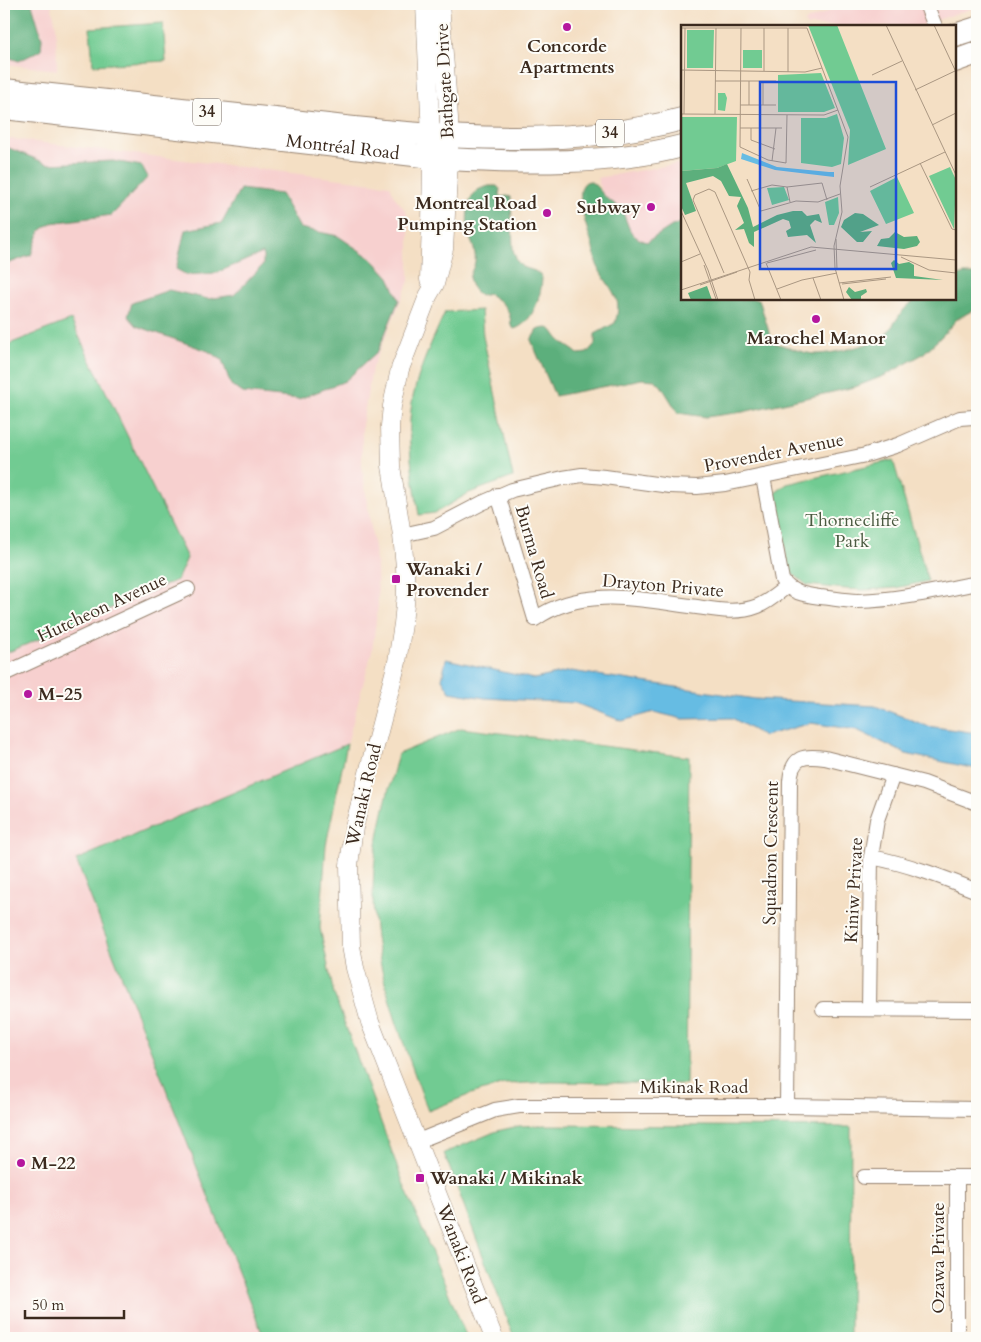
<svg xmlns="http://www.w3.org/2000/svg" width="981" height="1342" font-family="Cardo,serif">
<rect width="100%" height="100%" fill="#fdfcf7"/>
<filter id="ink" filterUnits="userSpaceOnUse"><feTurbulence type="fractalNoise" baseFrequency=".02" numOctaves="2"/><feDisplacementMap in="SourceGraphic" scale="10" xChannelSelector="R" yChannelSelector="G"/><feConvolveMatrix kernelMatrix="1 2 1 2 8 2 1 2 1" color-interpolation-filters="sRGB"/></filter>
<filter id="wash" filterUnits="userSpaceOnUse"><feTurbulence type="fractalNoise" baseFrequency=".0096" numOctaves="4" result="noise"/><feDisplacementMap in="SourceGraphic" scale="20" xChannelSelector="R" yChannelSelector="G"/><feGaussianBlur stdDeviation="1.12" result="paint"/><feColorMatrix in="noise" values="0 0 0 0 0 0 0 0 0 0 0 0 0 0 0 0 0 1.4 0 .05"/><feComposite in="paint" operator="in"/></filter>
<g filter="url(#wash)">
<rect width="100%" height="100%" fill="#f4dfc4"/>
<g fill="#f7d0cf">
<path d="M4 4H51L56 26 57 70 4 64Z"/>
<path d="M841 4H977V7L919 26H807L804 22 842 5Z"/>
<path d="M4 138 390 185 394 196 405 210 409 219V281L372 368 362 425V466L377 568 378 606 372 651 347 744 76 860 264 1338H4Z"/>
<path d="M682 163V235L624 253 597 178Z"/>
</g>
<g fill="#71cb92" stroke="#567a58">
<path d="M163 23 166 61 93 65 90 28Z"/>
<path d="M481 310 483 336 513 477 469 493 435 513 419 515C413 477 405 436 413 397 419 368 433 339 445 312Z"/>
<path d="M71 320 187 558 177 580 4 654V346Z"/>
<path d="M893 460 928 581 896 588 863 590 846 589 807 585 789 571 775 493 787 484Z"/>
<path d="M461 728 689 757 686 1084 552 1082 504 1084 471 1094 428 1111C399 1029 367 958 374 869 377 830 388 792 398 754Z"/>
<path d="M347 744 326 845 320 928 334 994 404 1185 467 1338H264L76 860Z"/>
<path d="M546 1125 851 1127 850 1338H514L444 1153 497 1131 519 1126Z"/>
</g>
<g fill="#5caf7c" stroke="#4c6c4d">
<path d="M4 4H32L42 38 41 50 19 61 4 56Z"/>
<path d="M4 146 48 164 113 161 142 166 148 177 112 215 51 223 40 231 31 255 7 264 4 262Z"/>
<path d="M589 181C598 185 601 194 609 200 614 204 621 207 623 213 630 228 628 236 647 242L672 226 682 222V299H759L772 342C784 345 804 354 816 354 832 354 879 344 888 332 898 319 903 305 919 299H955V277L964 274H977V308L957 319 943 335 923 354 886 375 855 387 743 412 706 417 678 413 662 387 655 380 642 379 555 396 531 340 537 330C555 324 551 333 562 342 567 347 573 349 578 354L587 353 595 344V334L615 323C617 316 619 308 617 301 613 288 603 279 598 267 595 261 595 254 593 248 590 235 569 185 589 181Z"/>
<path d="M489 186H497L500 189 499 195 501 197 507 196 511 197 513 250 517 261 522 267 535 271 542 277C542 294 533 324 514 329L511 326C511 309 503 303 489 294L480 296C458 275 478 273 475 254 474 247 471 241 469 235 466 222 466 198 478 190 481 188 486 187 489 186Z"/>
<path d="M240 189 281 194 300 228 338 236 372 259 389 277 399 300 378 351 345 381 299 399 243 393 231 385 222 360 208 351 137 326 128 316 132 303 169 290 208 299 234 295 263 265V253L216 273 187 275 176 269 185 230 222 223Z"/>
</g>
<path fill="#66bce3" stroke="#507380" d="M446 659 534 679 571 671 755 699 875 706 927 726 977 733V769L906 754 857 730 811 723 764 736 732 718 683 719 654 712 622 721 575 703 485 698 450 692 442 679Z"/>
</g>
<g filter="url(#ink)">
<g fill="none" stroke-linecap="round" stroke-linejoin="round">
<g stroke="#988471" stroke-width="16">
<g id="minor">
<path d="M926 4 935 26"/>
<path d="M763 477 782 580C790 593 806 595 820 597 832 598 846 601 858 601 898 600 938 591 977 583"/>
<path d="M498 495 535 619C583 585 643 600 697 607 717 610 738 614 758 606 768 602 777 594 786 587"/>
<path d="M402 535 434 528 482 503 512 490 563 478 582 475 605 477 670 486 697 487 725 484 866 455 898 445 960 418 973 417 977 419"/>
<path d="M4 674 188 589"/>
<path d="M871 857C908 864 942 877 977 891"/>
<path d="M823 1009 977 1010"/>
<path d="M869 1009 871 857 877 820 893 775"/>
<path d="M787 1106 790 781C792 756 804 755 825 758L924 783 977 803"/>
<path d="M418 1141 495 1110 519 1106H787L977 1109"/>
<path d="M864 1177H977"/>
<path d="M957 1338V1177"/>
</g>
</g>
<g stroke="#988471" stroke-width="19">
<g id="tertiary">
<path d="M425 4 432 158 431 224 429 280"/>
<path d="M440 4 449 118V159L444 249 435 284 428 296 400 369 392 406 390 426 391 466 402 535 405 567 406 594 403 624 397 662 354 827 349 865 351 946 355 968 370 1022 494 1338"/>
</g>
</g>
<g stroke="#988471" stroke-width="24">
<g id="primary">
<path d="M955 35 977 28"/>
<path d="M955 61 977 53"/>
<path d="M4 90C94 100 185 109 275 119 404 134 555 153 682 119"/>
<path id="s1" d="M4 108 449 159C523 163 610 165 682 146"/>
</g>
</g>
<use href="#minor" stroke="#fff" stroke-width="14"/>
<use href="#tertiary" stroke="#fff" stroke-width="18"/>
<use href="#primary" stroke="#fff" stroke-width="22"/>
</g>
</g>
<g fill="#b5179e" stroke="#fdfcf7" stroke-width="2">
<circle cx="567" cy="27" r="5"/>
<circle cx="651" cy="207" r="5"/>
<circle cx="547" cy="213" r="5"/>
<circle cx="816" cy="319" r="5"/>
<rect x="391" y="574" width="10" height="10" rx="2.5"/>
<circle cx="28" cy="694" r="5"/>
<circle cx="21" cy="1163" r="5"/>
<rect x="415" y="1173" width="10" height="10" rx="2.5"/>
</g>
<g text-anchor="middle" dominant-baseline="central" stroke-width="4" stroke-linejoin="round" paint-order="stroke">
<g fill="#fdfcf7" stroke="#75695f" stroke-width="1">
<rect x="193" y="98.5" width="28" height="27" rx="4"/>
<rect x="596" y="119.5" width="28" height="27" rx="4"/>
</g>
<g font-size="16" font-weight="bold" fill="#3b2a1e">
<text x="207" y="112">34</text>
<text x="610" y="133">34</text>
</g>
<g font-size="18" font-weight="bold" fill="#3b2a1e" stroke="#fdfcf7" text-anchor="start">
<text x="567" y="46" text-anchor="middle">Concorde<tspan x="567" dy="21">Apartments</tspan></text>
<text x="537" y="203" text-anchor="end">Montreal Road<tspan x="537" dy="21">Pumping Station</tspan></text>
<text x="641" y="207" text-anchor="end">Subway</text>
<text x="816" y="338" text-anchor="middle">Marochel Manor</text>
<text x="406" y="569">Wanaki /<tspan x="406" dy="21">Provender</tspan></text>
<text x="38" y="694">M-25</text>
<text x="31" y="1163">M-22</text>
<text x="430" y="1178">Wanaki / Mikinak</text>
</g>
<g font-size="18" fill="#3b2a1e" stroke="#fdfcf7">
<text transform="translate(445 81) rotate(-93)">Bathgate Drive</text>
<text stroke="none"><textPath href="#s1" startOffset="341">Montréal Road</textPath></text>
<text transform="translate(774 453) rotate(-11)">Provender Avenue</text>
<text transform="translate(534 552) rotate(74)">Burma Road</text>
<text transform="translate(663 586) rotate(5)">Drayton Private</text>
<text transform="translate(102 608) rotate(-25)">Hutcheon Avenue</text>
<text transform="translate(364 795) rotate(-77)">Wanaki Road</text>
<text transform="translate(771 853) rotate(-89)">Squadron Crescent</text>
<text transform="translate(854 890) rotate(-87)">Kiniw Private</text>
<text x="694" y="1087">Mikinak Road</text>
<text transform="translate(461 1254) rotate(69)">Wanaki Road</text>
<text transform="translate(938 1258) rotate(-90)">Ozawa Private</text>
</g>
<g font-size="18" fill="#4b5a41" stroke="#fdfcf7">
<text x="852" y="520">Thornecliffe<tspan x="852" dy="21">Park</tspan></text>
</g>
</g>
<g transform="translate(681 25)">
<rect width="275" height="275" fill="#f4dfc4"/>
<path d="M127 0H156L205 124 167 140 169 105ZM6 5H33L32 43H6ZM62 25H81V43H62ZM140 48 154 83 143 87H97V50ZM37 68H44L46 73 44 86 37 85ZM156 89 163 113 160 139 151 142 120 138V93H145ZM0 92H56L55 136 36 143 0 146ZM269 142 275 155 273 204 248 151ZM216 152 233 188 205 199 189 166ZM103 162 108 175 91 180 86 163ZM157 172 158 188 153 200H148L144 177Z" fill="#71cb92"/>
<path d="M46 139 67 183 72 202 96 190 112 186H121L126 191 138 189 141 198 134 195 129 200 135 218 126 210 107 212 105 206 110 203 108 196 102 194 73 207V222L68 218 63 204 54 205 63 198 56 181 60 172 48 171 40 156 32 151 5 158 15 186 4 190 0 181V146L36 143ZM174 188 182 189 198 200 179 207 191 206 182 217H176L160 202 163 195ZM214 207 223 212 236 211 239 217 236 221 223 224 196 221 200 214 208 213ZM213 235 218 239 228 237 233 240V251L262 255 215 253 210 238ZM26 261 31 275H10L7 268ZM168 262 174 267 185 264 186 267 180 271V275H171L165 267Z" fill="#5caf7c"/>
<path d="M61 128 96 142 148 147H153V152L94 145 60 134Z" fill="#66bce3"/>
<path fill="none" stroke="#aa9782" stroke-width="1" d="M205 0 275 150M253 0 275 47M0 3H126L167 112 159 161 161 187 153 221 154 243 163 275M60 3 59 122 87 135 105 138 106 90M0 45 124 47 141 43M83 46V3M107 47V3M191 50 221 36M34 56H95M234 65 274 46M59 80H95M68 80V56M82 80V56M0 89 143 90 157 85M3 89 4 3M34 89 35 3M251 100 275 88M59 103H101M70 103V115L94 124M91 136 95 103M239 138 271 204 275 205M66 154 80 186 115 176 137 177 159 169M106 162 141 158 146 175M106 162 109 177M189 162 264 127M70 166 91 160 106 162M0 186 27 245 37 275M155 214 156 245M220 232 248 245 275 248M0 237 19 229M85 238 100 275M86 238 135 225M23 240 35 274M43 248 12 175 14 170 28 164 34 167 69 247 68 255 74 275M132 253 140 275M158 258 210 252M161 259 205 254M19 260 56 247M96 264 121 255 156 248M0 265 130 222 275 235"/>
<path fill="#1d4ed8" fill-opacity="0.15" stroke="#1d4ed8" stroke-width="2.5" d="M79 57H215V244H79Z"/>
<rect width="275" height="275" fill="none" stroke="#3b2a1e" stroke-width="2.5"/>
</g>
<rect width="981" height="1342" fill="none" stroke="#fdfcf7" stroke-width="20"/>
<path d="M25 1310v8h99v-8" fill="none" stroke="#3b2a1e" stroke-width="2.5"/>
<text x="32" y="1310" font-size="15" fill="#3b2a1e" stroke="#fdfcf7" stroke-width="4" paint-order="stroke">50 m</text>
</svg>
